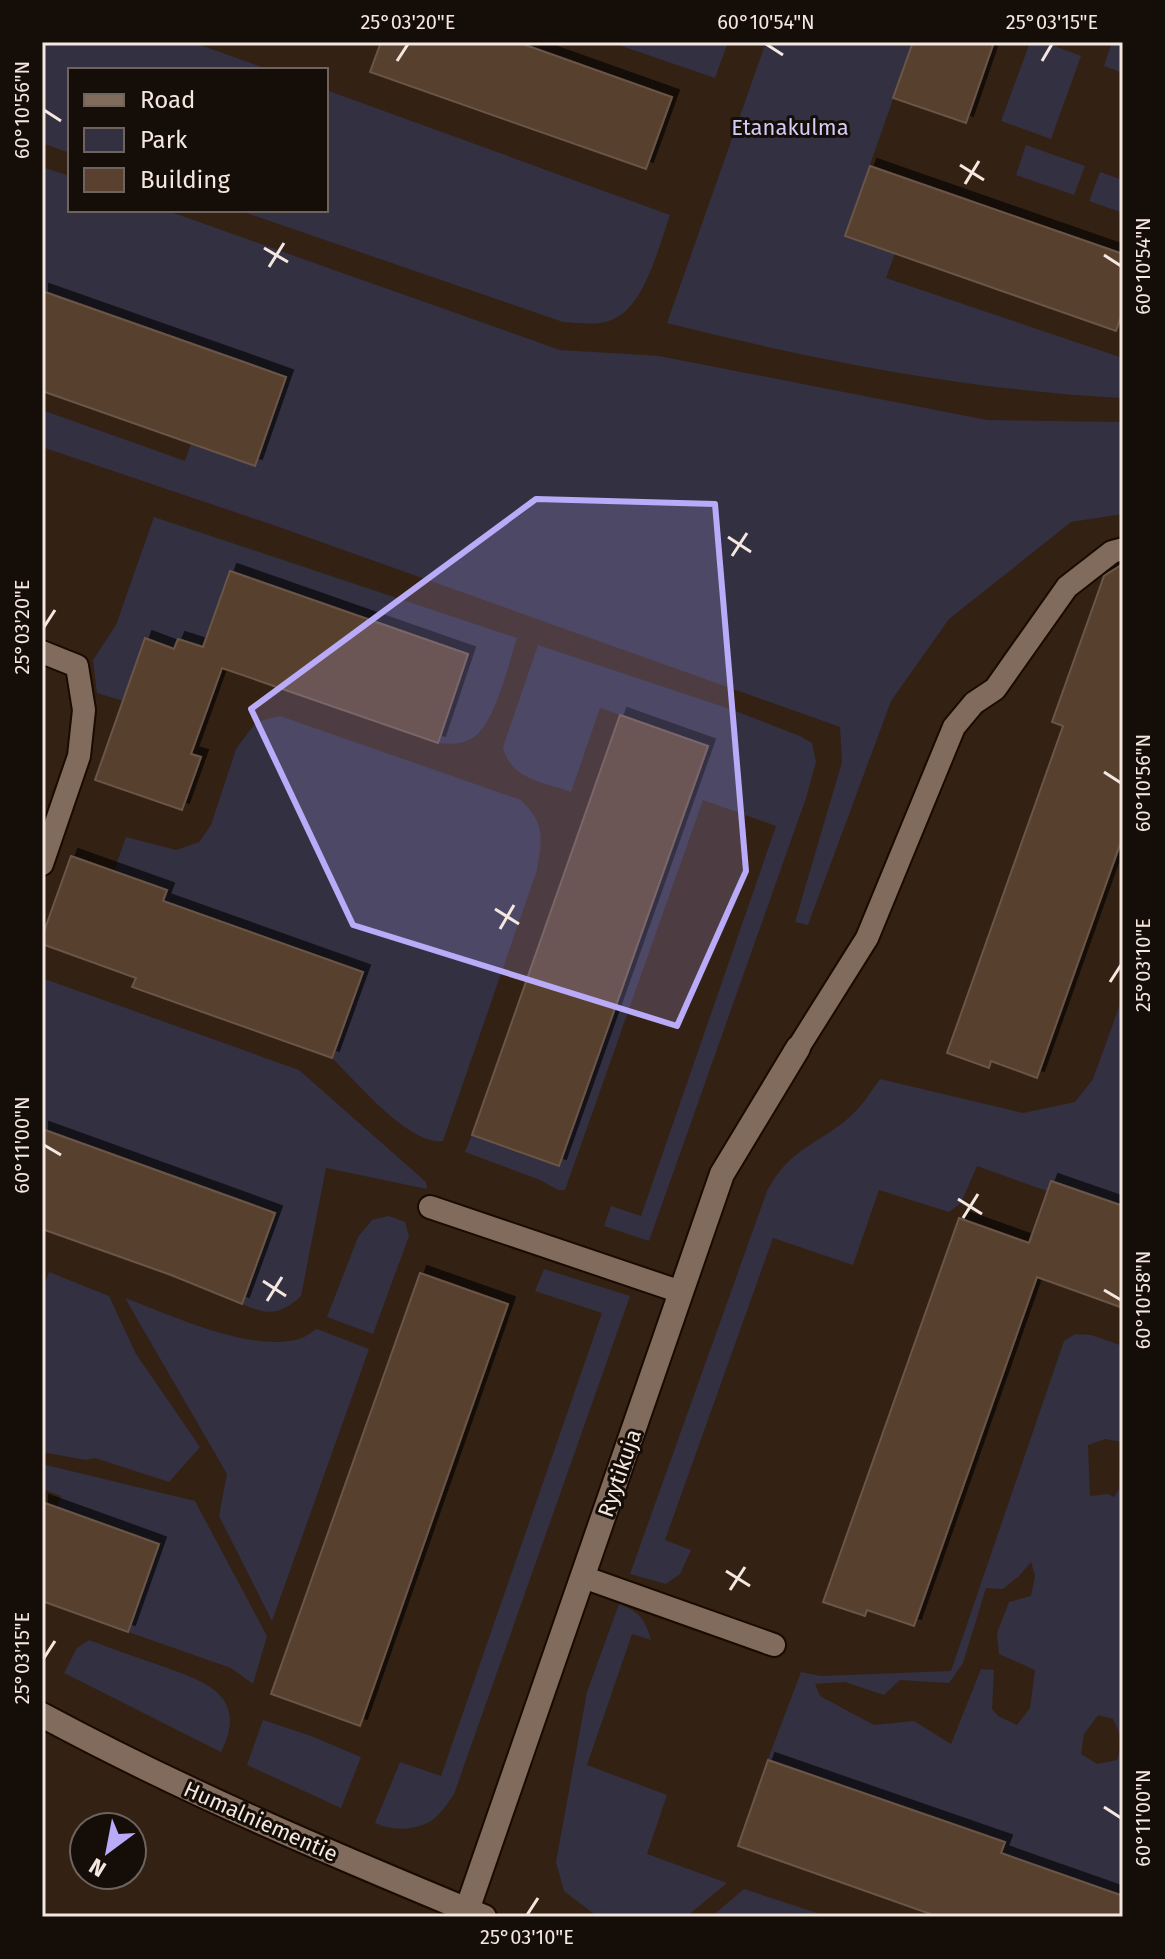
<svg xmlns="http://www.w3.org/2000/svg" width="1165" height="1959" viewBox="0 0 1165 1959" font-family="'Fira Sans',sans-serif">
	<defs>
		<filter id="shadow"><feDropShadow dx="7" dy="-7" stdDeviation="0" flood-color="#0009"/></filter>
	</defs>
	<rect width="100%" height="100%" fill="#332114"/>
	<path fill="#333042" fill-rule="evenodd" d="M42 42H192L270 70H70V153L42 143Z
		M610 42H728L715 78Z
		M766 42H913L845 236 895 253 886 278 1123 358V398C968 390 818 361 667 323Z
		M1030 42H1044L1081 56 1051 139 1001 121Z
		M1112 42H1123V73L1104 66Z
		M326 90 670 215C660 243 646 300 619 316 603 327 581 323 563 322L238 210H326Z
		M1026 145 1085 166 1074 195 1016 175Z
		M42 167 70 176V210H165L560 350 659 356 987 420 1123 422V514L1071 522 949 619 891 701 808 925 795 922 842 762 840 727 279 527 42 447V410L185 461 191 444 255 466 286 377 260 367 255 379 219 353 42 291Z
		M1100 172 1123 180V213L1089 201Z
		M154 517 517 638C509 663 495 723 474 737 463 745 451 744 438 743L468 654 231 571 203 647 178 639 174 649 145 639 123 701 97 693 93 660 116 625Z
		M538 645 733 710 800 736 812 743 816 762 806 798 649 1241 604 1226 611 1206 641 1216 776 826 703 800 565 1190H558L540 1180 465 1152 472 1135 560 1165 568 1142 558 1138 585 1094 707 746 600 708 571 792C543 782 510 779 503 747Z
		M280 716 521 800C546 825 542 837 537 870L443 1141C408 1145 357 1082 332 1058L362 972 338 963 334 973 287 956 290 945 214 919 187 920 190 910 163 901 167 890 114 871 126 837 176 850 199 842 211 825 236 749 256 722Z
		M42 978 299 1070 426 1182 427 1189 326 1168 301 1296C279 1316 268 1315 242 1304L274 1213 42 1129Z
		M1123 996V1210L1051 1181 1047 1191 977 1166 961 1203 949 1212 879 1190 853 1265 773 1238 665 1540 691 1550 680 1574 666 1584 630 1574 767 1191C792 1145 818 1146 852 1115 863 1105 871 1091 880 1079L1023 1113 1075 1102 1093 1079Z
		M389 1216 405 1222 409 1236 373 1334 327 1317 358 1237 372 1220Z
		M544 1269 630 1296 454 1794C449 1801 444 1809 438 1815 423 1831 393 1832 375 1823L400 1762 441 1776 602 1313 535 1291Z
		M49 1272 109 1296 136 1354 200 1447 169 1482 95 1458 86 1460 42 1452V1291Z
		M125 1298C171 1315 247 1351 295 1340 303 1339 310 1333 317 1329L369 1349 272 1621 219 1516 227 1474Z
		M1075 1334 1091 1335 1123 1346V1896L1095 1886 1091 1896 1001 1853 1005 1842 952 1824 909 1820 912 1809 833 1782 829 1792 790 1779 794 1768 768 1759 801 1672 821 1676 951 1671 1064 1341ZM1105 1439 1121 1442C1123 1458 1118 1471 1120 1488L1114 1497 1108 1494 1090 1496 1088 1445ZM1031 1562 1035 1576 1031 1596 1009 1602 997 1633 999 1654 1035 1670 1030 1708 1017 1725 998 1716 992 1709 994 1670 981 1669 951 1744 914 1721 874 1725 820 1696 815 1684 845 1682 884 1695 900 1680 949 1683 963 1663 986 1588 1003 1589 1019 1576ZM1098 1715 1113 1719 1123 1741 1117 1760 1097 1764 1081 1754 1084 1734Z
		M42 1464 195 1501 267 1636 253 1684 231 1668 128 1632 159 1544 132 1534 128 1544 57 1507 61 1496 42 1489Z
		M619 1604C640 1612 645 1619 651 1640L632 1634 587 1765 667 1795 647 1854 727 1883 686 1917H598L564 1891 556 1862 587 1692Z
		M89 1640C112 1649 136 1657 159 1665 203 1681 250 1694 221 1752L64 1673 77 1648Z
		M263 1720 311 1736 361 1757 341 1808 247 1765Z
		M744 1889 829 1917H711Z"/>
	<path fill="#59402f" stroke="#6a5547" stroke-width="2" filter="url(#shadow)" d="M381 42H517L672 97 646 169 370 72Z
		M913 42H994L966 123 893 98Z
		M870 166 1123 254V311L1116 331 845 236Z
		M42 291 286 377 255 466 42 391Z
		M1123 564V836L1037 1078 991 1061 989 1068 947 1053 1063 726 1052 722 1104 576Z
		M230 571 468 654 438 743 222 668 191 754 201 757 182 810 95 780 145 638 174 649 178 639 203 647Z
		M620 715 708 746 559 1166 472 1135Z
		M71 856 167 890 163 901 363 972 332 1058 132 987 136 978 42 944V937Z
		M42 1129 275 1213 242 1304 171 1275 42 1229Z
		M1051 1181 1123 1206V1308L1037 1277 914 1626 867 1610 865 1616 823 1602 959 1218 1029 1243Z
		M420 1273 508 1304 360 1726 271 1694Z
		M42 1502 159 1544 128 1632 42 1601Z
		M768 1760 1005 1842 1001 1853 1123 1896V1917H939L738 1846Z"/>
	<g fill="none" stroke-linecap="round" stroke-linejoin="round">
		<g stroke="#1a0a01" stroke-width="26">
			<path id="lane" d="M42 652 77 666 84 710 79 756 42 864
				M798 1048 867 938 954 727 974 703 995 689 1067 587 1112 552 1123 549
				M430 1207 681 1292
				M583 1577 774 1645"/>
		</g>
		<g stroke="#1a0a01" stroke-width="28">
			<path id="street" d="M467 1910 722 1174 798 1048"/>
		</g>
		<g stroke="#1a0a01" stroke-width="28">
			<path id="secondary" d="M42 1715C185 1792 334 1855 484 1917"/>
		</g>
		<use href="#lane" stroke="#816b5c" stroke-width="22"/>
		<use href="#street" stroke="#816b5c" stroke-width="24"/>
		<use href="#secondary" stroke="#816b5c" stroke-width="24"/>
	</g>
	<path fill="#b9abf7" fill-opacity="0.2" stroke="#b9abf7" stroke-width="6" stroke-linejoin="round" d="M536 499 715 504 746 871 677 1026 353 925 251 709Z"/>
	<path fill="none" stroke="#f4e7df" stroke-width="3" d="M766 44 783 55M397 61 408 44M1042 61 1052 44M44 110 61 121M960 165 984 180M965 184 979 161M264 248 288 262M1104 255 1121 266M269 267 284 243M728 537 751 552M732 556 747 533M44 627 55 610M1104 772 1121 783M495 909 519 924M500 929 514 905M1110 982 1121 965M44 1145 61 1155M958 1199 982 1214M963 1218 978 1194M263 1281 286 1296M1104 1290 1121 1300M267 1301 282 1277M726 1571 750 1586M730 1590 745 1567M44 1658 55 1641M1104 1807 1121 1818M527 1915 538 1898"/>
	<g text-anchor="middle" stroke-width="6" stroke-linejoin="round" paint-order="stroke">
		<g font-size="22" fill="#d3ccf7" stroke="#150d07">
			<text x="790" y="135">Etanakulma</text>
		</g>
		<g font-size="22" fill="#f4e7df" stroke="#150d07">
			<text transform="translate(619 1473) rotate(-71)" y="8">Ryytikuja</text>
			<text transform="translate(261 1821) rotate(24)" y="8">Humalniementie</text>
		</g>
	</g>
	<rect width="1165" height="1959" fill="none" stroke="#150d07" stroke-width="88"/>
	<rect x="68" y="68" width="260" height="144" fill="#150d07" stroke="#6e645d" stroke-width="2"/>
	<rect x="84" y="94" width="40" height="12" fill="#816b5c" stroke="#6e645d" stroke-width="2"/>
	<text x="140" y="108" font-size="24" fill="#f4e7df">Road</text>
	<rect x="84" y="128" width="40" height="24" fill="#333042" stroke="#6e645d" stroke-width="2"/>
	<text x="140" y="148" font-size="24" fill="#f4e7df">Park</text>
	<rect x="84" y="168" width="40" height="24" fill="#59402f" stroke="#6e645d" stroke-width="2"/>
	<text x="140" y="188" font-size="24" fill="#f4e7df">Building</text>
	<g transform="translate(108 1851) rotate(212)"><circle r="38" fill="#150d07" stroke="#6e645d" stroke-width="2"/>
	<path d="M0-6L14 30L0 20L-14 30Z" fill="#b9abf7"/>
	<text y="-12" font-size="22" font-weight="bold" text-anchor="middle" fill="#f4e7df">N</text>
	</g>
	<rect x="44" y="44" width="1077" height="1871" fill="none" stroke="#f4e7df" stroke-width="3"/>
	<g font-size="20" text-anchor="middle" fill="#f4e7df">
		<text x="408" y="29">25°03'20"E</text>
		<text x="766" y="29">60°10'54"N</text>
		<text x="1052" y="29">25°03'15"E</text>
		<text transform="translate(22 110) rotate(-90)" y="7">60°10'56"N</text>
		<text transform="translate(1143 266) rotate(-90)" y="7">60°10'54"N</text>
		<text transform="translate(22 627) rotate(-90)" y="7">25°03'20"E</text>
		<text transform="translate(1143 783) rotate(-90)" y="7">60°10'56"N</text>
		<text transform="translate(1143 965) rotate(-90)" y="7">25°03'10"E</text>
		<text transform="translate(22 1145) rotate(-90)" y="7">60°11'00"N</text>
		<text transform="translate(1143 1300) rotate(-90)" y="7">60°10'58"N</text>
		<text transform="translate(22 1658) rotate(-90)" y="7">25°03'15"E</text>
		<text transform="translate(1143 1818) rotate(-90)" y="7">60°11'00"N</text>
		<text x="527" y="1944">25°03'10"E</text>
	</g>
</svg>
